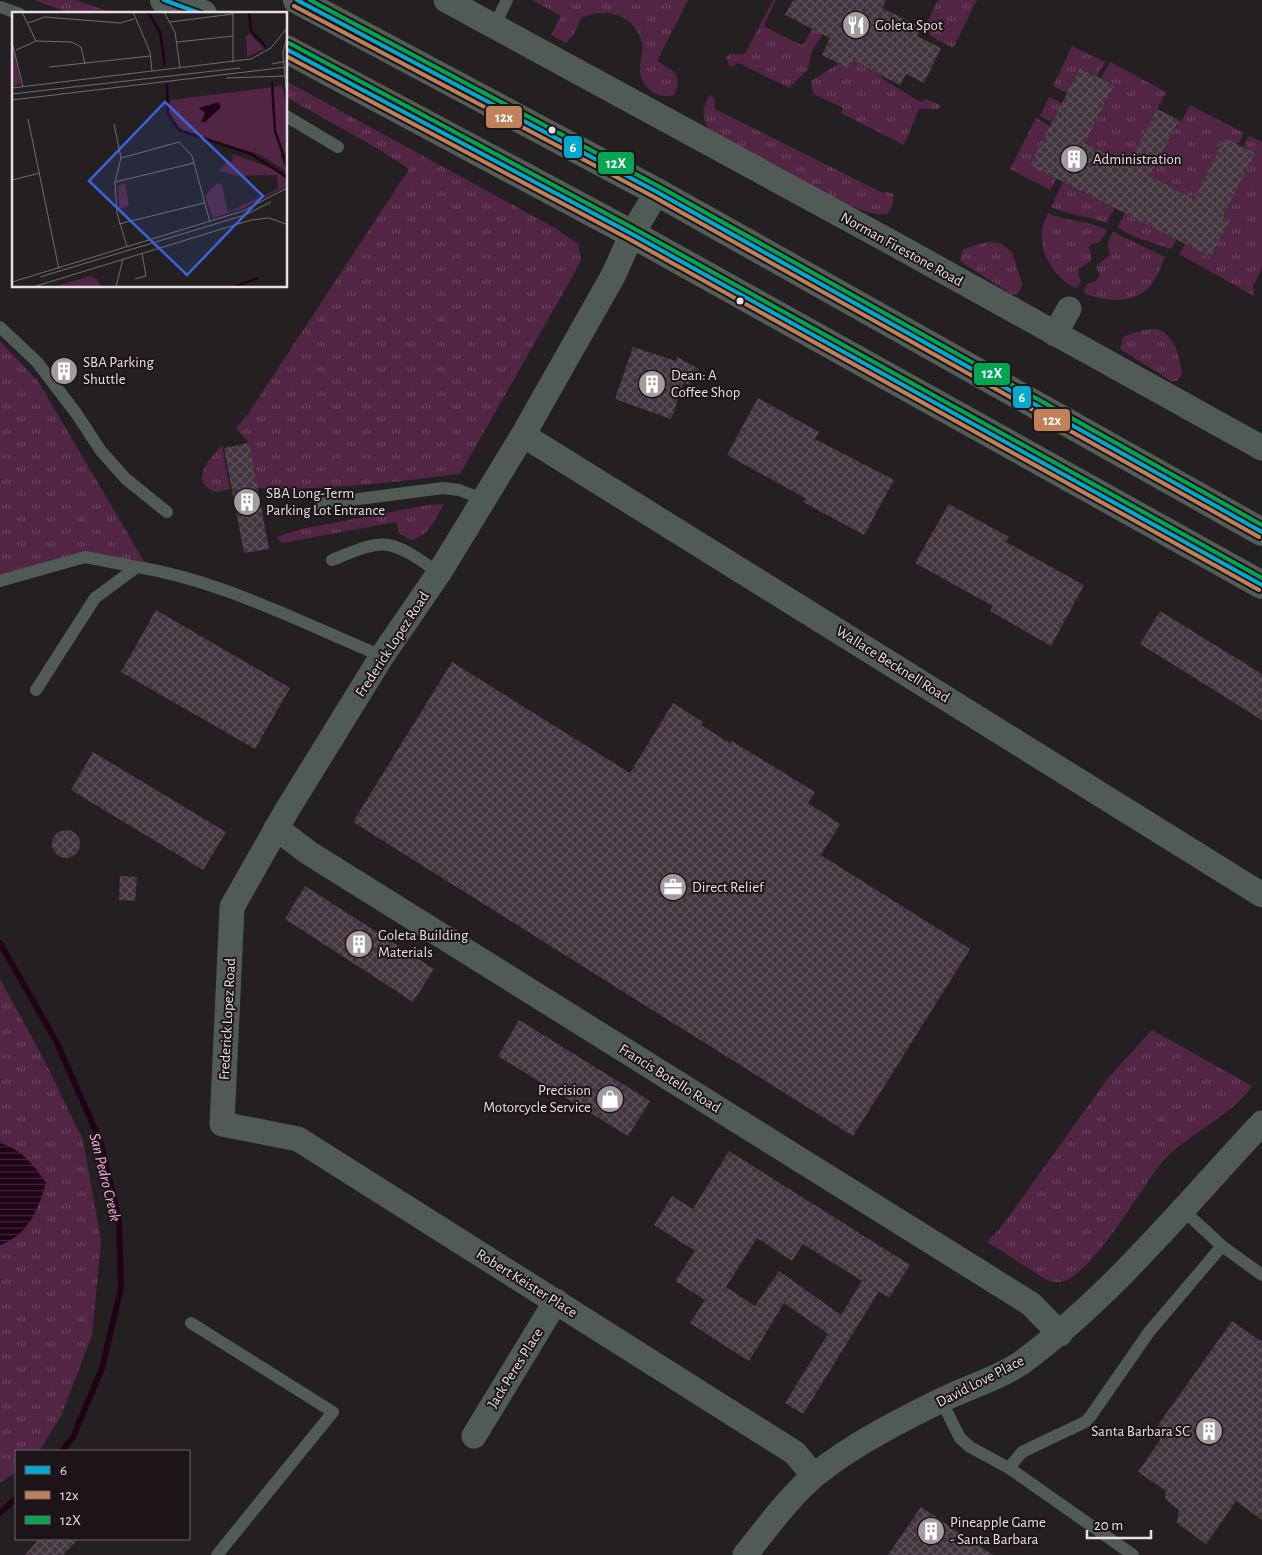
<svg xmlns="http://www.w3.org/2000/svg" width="1262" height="1555" viewBox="0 0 1262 1555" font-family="'Alegreya Sans',sans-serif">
	<defs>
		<pattern id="grass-tufts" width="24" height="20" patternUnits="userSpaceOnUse" patternTransform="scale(1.25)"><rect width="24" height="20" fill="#532544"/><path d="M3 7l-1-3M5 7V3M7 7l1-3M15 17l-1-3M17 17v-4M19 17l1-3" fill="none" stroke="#6c445f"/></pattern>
		<pattern id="water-rules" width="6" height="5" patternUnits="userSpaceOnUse" patternTransform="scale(1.25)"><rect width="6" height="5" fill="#200317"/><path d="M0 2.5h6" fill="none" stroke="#402739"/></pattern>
		<pattern id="building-cross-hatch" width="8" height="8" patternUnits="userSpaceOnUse" patternTransform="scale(1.25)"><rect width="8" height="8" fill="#43353e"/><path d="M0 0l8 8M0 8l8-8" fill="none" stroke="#5e525a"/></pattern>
	</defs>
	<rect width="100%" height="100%" fill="#242022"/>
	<path fill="url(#grass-tufts)" d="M34 0H76L115 14H73Z
		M532 0H688L657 61C673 71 684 73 674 95 658 100 640 87 640 69 640 59 645 49 641 39 631 12 604 8 581 18L574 34 566 43 551 35 561 16Z
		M773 0H776L764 24 765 27 801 45 804 44 812 29 823 34 812 51 808 69 789 88 739 63 730 67 726 57 731 54H745Z
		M938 0H977L953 48 930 36 928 21Z
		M1072 46 1105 62 1097 76 1080 68 1067 93 1053 86Z
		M854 57 874 68 873 71 882 76 881 78 917 100 922 102 926 99 940 105 939 109H919L904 145 841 113 843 108 813 94 811 81 840 63 848 68Z
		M1110 62 1166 92 1128 165 1085 143 1114 85 1101 78Z
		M286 81 555 228 578 244 581 259 576 270 460 474C393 482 325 491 257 488L249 443 236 428 248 414 409 169 380 150 286 97Z
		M710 95 714 98 715 109 883 193 886 192 894 194 892 207 888 214C858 221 744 151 712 133 701 120 701 109 710 95Z
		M1049 97 1062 103 1052 122 1040 116Z
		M1190 105 1244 133 1238 144 1225 138 1194 199 1150 176 1179 120 1181 122Z
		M1036 118 1050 126 1057 178 1050 190 1010 169Z
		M1249 136 1262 142V268L1253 286 1254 296 1179 254 1185 244 1211 257 1230 220 1223 216 1255 153 1243 147Z
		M1063 182 1114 208 1107 223C1088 216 1069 215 1051 207Z
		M1048 213C1066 222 1088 220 1107 230L1100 242 1092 244 1089 247 1092 260 1079 269 1078 275 1081 281 1077 288C1060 283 1042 258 1042 240 1041 230 1044 221 1048 213Z
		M1125 213 1177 239 1171 249 1135 237 1117 227Z
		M1113 232 1165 257C1161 266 1157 277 1151 285 1134 305 1105 302 1083 293L1087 284 1096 281 1100 276 1096 266 1110 255 1107 244Z
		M987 242 1000 243 1012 252 1022 283 1021 289 1017 294H1011L960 261 963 249Z
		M1157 329C1175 335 1180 357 1182 374L1177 381H1171L1120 349 1123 337 1143 330Z
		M0 341 38 381 145 563 88 552 0 578Z
		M222 445 230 489 217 492C186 483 211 458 222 445Z
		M444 504C435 519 429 537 411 540L400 534 396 522 282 543 276 537 301 529 428 505Z
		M0 979 41 1054 83 1140 101 1241 92 1335 61 1416 39 1451H16V1472L0 1483Z
		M1152 1030 1252 1086C1228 1121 1180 1135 1155 1171 1137 1196 1092 1272 1064 1281 1057 1283 1052 1282 1045 1279L987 1242 1002 1226 1108 1078Z"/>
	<path fill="url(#water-rules)" d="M0 1143C22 1149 34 1166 46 1183 38 1210 28 1235 0 1245Z"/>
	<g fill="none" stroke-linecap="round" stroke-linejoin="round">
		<path stroke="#200317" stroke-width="6" d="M0 943 57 1043 101 1143 119 1220 121 1288 102 1368 73 1437 62 1451
			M0 1513 16 1498"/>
	</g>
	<path fill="url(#building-cross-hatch)" fill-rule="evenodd" d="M793 0H886L882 8 921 27 917 36 941 48 924 83 906 74 900 85 853 60 848 68 822 55 830 38 785 15Z
		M1080 68 1114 85 1085 143 1128 165 1157 109 1179 120 1150 176 1194 199 1225 138 1255 153 1223 216 1230 220 1211 257 1030 165Z
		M633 347 676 361 677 357 699 369 689 385 684 382 671 419 615 399Z
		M758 398 819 432 815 439 894 480 864 535 803 502 805 498 727 455Z
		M249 443 269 549 244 553 224 448Z
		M949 504 1009 537 1006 542 1084 585 1051 646 990 611 993 606 915 563Z
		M156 610 290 688 255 749 121 672Z
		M1160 611 1262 674V720L1140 644Z
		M452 662 630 773 673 703 703 722 701 725 730 743 732 741 815 792 808 803 840 824 821 855 970 949 853 1136 353 822Z
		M93 752 226 832 203 870 71 790Z
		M52 844a14 14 0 1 1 28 0a14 14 0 1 1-28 0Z
		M120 876 137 877 135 901 119 900Z
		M305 886 434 969 413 1002 285 919Z
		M519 1020 650 1101 628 1136 498 1056Z
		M729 1151 910 1265 889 1298 879 1291 803 1414 785 1403 828 1334 784 1303 749 1361 730 1349 690 1323 705 1300 675 1281 695 1251 654 1225 672 1196 693 1209ZM757 1238 792 1261 803 1244 862 1281 841 1315 779 1271 755 1306 726 1287Z
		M1232 1321 1262 1342V1520L1236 1501 1206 1544 1177 1523 1179 1510 1165 1499 1166 1491 1138 1472 1160 1440 1156 1428Z
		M921 1507 993 1555H888Z
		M39 1539H78L63 1555H25Z"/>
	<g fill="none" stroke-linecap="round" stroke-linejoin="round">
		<path stroke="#505b56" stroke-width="12" d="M0 7 20 14
			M494 27 507 0
			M286 116 338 147
			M0 327 37 362 76 413 101 451 126 479 167 512
			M320 504 443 488 459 490 483 499
			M332 560C348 554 371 542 388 545 406 548 424 563 439 573
			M0 581 85 557 137 567
			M36 690 95 598 137 567C223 581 302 623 382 656
			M1182 1209 1222 1246 1262 1275
			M191 1323 333 1412 217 1555
			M941 1400 960 1438 970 1447 1009 1468 1133 1555
			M1009 1468 1022 1452 1085 1422 1090 1417 1149 1332 1222 1246"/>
		<path stroke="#505b56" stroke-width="25" d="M446 0 887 240 1262 448
			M657 192 632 234 613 276 523 435 439 573 382 656 287 810 232 907 222 1124 298 1139 795 1453 814 1476
			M1055 334 1069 309
			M523 435 1262 895
			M276 828 309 853 1031 1304 1060 1334
			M474 1436 556 1301
			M745 1555C767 1528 788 1498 815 1475 852 1445 899 1421 942 1400 966 1388 999 1378 1021 1363 1112 1296 1185 1205 1262 1123"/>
		<path stroke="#525d58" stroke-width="28" d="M164 0 203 14
			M297 0 657 192 1262 532
			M286 49 632 234 1262 585"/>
		<g stroke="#1d1419" stroke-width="8">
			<path id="bus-1" d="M164 0 202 14
				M297 0 657 192 1262 532
				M286 49 632 234 1262 585"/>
		</g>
		<g stroke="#1d1419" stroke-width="8">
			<path id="bus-2" d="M294 6 654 197 1259 537
				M286 56 629 239 1259 590"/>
		</g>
		<g stroke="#1d1419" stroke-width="8">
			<path id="bus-3" d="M310 0 660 187 1262 525
				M289 43 635 229 1262 578"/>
		</g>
		<use href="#bus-1" stroke="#00a9ce" stroke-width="4"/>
		<use href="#bus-2" stroke="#c18158" stroke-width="4"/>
		<use href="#bus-3" stroke="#00a651" stroke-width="4"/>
	</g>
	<defs>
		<g id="restaurant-disc" transform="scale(1.4375)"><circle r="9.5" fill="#a29c9f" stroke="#1d1419"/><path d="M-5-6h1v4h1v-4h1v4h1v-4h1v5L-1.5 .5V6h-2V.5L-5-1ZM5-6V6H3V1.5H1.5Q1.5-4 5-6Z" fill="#fff"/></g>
		<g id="building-disc" transform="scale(1.4375)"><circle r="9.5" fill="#a29c9f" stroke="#1d1419"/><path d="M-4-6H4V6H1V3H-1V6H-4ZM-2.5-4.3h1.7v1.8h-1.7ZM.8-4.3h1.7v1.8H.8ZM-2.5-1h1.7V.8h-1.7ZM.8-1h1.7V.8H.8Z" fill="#fff"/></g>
		<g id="office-disc" transform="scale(1.4375)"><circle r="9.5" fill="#a29c9f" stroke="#1d1419"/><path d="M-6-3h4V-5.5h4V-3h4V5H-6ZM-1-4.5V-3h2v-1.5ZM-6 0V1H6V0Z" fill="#fff"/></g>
		<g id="shop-disc" transform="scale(1.4375)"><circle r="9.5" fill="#a29c9f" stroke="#1d1419"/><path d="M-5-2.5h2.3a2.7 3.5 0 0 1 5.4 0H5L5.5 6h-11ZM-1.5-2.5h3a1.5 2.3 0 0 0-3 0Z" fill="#fff"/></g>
	</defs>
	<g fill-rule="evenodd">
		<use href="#restaurant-disc" x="856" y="25"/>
		<use href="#building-disc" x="1074" y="159"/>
		<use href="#building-disc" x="64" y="371"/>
		<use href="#building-disc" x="652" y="384"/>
		<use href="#building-disc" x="247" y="502"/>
		<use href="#office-disc" x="673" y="887"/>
		<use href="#building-disc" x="359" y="944"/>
		<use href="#shop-disc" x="610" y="1099"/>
		<use href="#building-disc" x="1209" y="1431"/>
		<use href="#building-disc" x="931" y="1531"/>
	</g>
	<g fill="#e6dfe3" stroke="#1d1419" stroke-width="2">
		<circle cx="552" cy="130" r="4.5"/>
		<circle cx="740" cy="301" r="4.5"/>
	</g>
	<g text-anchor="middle" stroke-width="4" stroke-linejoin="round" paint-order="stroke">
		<g font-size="15" fill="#e6dfe3" stroke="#1d1419" text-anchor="start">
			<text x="875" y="30">Goleta Spot</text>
			<text x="1093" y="164">Administration</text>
			<text x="83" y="367">SBA Parking<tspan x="83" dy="17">Shuttle</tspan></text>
			<text x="671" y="380">Dean: A<tspan x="671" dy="17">Coffee Shop</tspan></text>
			<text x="266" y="498">SBA Long-Term<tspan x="266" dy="17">Parking Lot Entrance</tspan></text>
			<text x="692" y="892">Direct Relief</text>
			<text x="378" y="940">Goleta Building<tspan x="378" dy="17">Materials</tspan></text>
			<text x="591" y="1095" text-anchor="end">Precision<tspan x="591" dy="17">Motorcycle Service</tspan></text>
			<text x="1190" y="1436" text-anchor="end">Santa Barbara SC</text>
			<text x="950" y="1527">Pineapple Game<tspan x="950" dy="17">- Santa Barbara</tspan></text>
		</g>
		<g font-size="15" fill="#e6dfe3" stroke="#1d1419">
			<text transform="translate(902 249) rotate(29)" y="5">Norman Firestone Road</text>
			<text transform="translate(392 644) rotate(-57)" y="5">Frederick Lopez Road</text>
			<text transform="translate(893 664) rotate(32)" y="5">Wallace Becknell Road</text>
			<text transform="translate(227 1019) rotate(-87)" y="5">Frederick Lopez Road</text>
			<text transform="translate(670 1078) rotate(32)" y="5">Francis Botello Road</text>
			<text transform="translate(527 1283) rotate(32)" y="5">Robert Keister Place</text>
			<text transform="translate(515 1368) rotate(-58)" y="5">Jack Peres Place</text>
			<text transform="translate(980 1381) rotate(-27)" y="5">David Love Place</text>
		</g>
		<g font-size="16" font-style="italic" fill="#fca9dd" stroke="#1d1419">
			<text transform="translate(106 1177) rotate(76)" y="6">San Pedro Creek</text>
		</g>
	</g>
	<g transform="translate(12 12)">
		<rect width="275" height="275" fill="#242022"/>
		<path d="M238 22 252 37 235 45 234 24ZM0 33 9 71 0 75ZM270 74 275 92V140L268 143 275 160 249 143 174 121 162 109 157 98 159 88ZM221 142 262 157 272 166 275 174 232 196 201 206 193 184 205 171 210 173 216 200 266 177 265 163 226 164 207 159 216 148 220 150ZM113 171 117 194 107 197 106 174ZM78 264 85 267 89 275H41Z" fill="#532544"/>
		<path d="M207 90 209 95 193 110H189L193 101 187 96Z" fill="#200317"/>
		<path fill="none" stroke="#200317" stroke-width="2.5" d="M136 0 148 20 153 54M237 0 239 19 254 35M260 70 263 119 275 154M155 72 156 102 167 118 239 142 275 165M222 275 246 266"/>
		<path fill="none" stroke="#726c6f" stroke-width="1" d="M10 0 24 29M121 0 138 40 140 59M152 0 163 20 168 56M221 0V50M158 10 221 2M16 11 33 5 108 11 122 7M275 26 271 41 275 86M0 30 11 75M165 30 221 24M4 38 24 29 60 30 69 35 73 52M260 52 275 49M37 55 138 44M214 66 275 64M0 76 239 47 259 36 275 16M0 82 228 56M0 88 275 55M16 107 47 257M102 112 109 146 103 170 105 201 115 235M109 146 167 130 180 144 198 210M0 168 28 161M103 170 182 151M107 212 192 191M28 265 233 203 259 190M123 267 134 264 130 241M0 270 231 199 275 176M21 275 239 208 257 206 274 212M104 275 111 247"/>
		<path fill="#3b64da" fill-opacity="0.15" stroke="#3b64da" stroke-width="2.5" d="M153 90 251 184 175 263 77 169Z"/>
		<rect width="275" height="275" fill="none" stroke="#e6dfe3" stroke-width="2.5"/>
	</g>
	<g stroke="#1d1419" stroke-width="2">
		<rect x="485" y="105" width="38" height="24" rx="5" fill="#c18158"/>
		<rect x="563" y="135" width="20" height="24" rx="5" fill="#00a9ce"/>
		<rect x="597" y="151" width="38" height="24" rx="5" fill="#00a651"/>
		<rect x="973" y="362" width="38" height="24" rx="5" fill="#00a651"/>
		<rect x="1012" y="385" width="20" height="24" rx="5" fill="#00a9ce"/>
		<rect x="1033" y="408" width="38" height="24" rx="5" fill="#c18158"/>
	</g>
	<g font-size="14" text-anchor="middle" font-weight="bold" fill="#fff">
		<text x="504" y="122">12x</text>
		<text x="573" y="152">6</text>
		<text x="616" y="168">12X</text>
		<text x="992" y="378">12X</text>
		<text x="1022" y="402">6</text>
		<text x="1052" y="425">12x</text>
	</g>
	<rect x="15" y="1450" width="175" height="90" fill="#1d1419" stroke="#6d656a"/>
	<rect x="25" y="1466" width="25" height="8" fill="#00a9ce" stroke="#6d656a"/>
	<text x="60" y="1475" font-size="15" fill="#e6dfe3">6</text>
	<rect x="25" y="1491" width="25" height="8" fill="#c18158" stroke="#6d656a"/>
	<text x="60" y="1500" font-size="15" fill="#e6dfe3">12x</text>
	<rect x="25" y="1516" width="25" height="8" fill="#00a651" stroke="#6d656a"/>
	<text x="60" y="1525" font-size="15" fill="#e6dfe3">12X</text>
	<path d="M1087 1530v8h64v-8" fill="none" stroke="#e6dfe3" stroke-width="2.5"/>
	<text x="1094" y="1530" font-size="15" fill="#e6dfe3" stroke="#1d1419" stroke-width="4" paint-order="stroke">20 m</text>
</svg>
